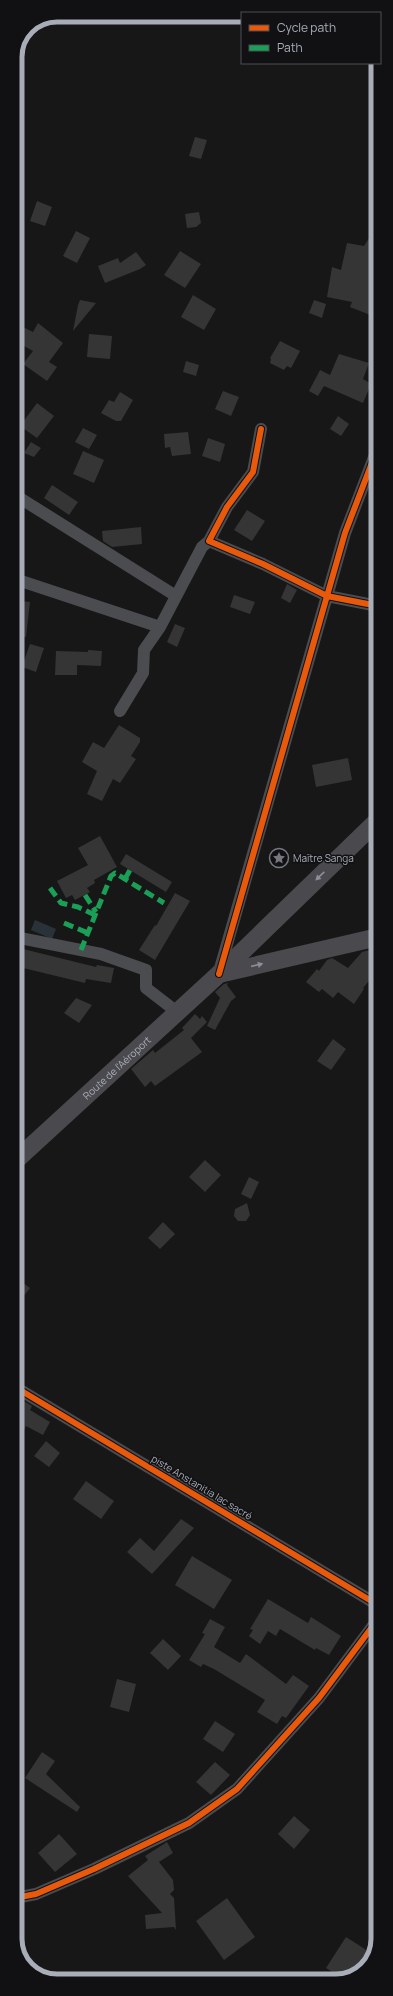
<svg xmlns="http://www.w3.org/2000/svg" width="393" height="1996" viewBox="0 0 393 1996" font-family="Manrope,sans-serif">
	<rect width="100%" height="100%" fill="#171717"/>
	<path fill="#2a3239" d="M35 920 56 929 52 939 31 930Z"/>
	<path fill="#353536" d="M195 137 207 140 201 159 189 156Z
		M37 201 52 207 45 226 30 221Z
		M199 212 201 223 196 227 187 228 185 214Z
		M378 224V318L350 307 352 302 327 297 332 267 341 270 347 243 364 246Z
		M76 231 90 238 77 263 63 256Z
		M180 251 201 264 185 288 164 275Z
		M136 252 146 265 140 269 105 283 98 266 118 258 120 263Z
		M193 295 216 309 204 330 181 317Z
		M80 300 96 303 73 331 78 305Z
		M314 300 326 304 322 318 309 313Z
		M38 323 63 343 49 362 57 367 47 381 23 364 33 351 15 341V332L19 325 33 332Z
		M89 334 112 336 110 359 87 357Z
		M280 341 300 351 291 368 287 366 284 370 270 363 271 359 270 358Z
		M339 354 369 363 363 379 371 384 363 403 324 386 318 396 309 391 320 370 330 375Z
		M186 361 199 365 196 376 183 372Z
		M223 391 239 397 231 416 215 409Z
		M120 392 133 400 121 421H116L101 413 109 400 114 402Z
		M37 403 54 416 37 438 20 426Z
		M338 416 349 424 341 436 330 429Z
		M83 428 97 435 89 449 75 442Z
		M188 432 191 454 172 456 170 447 165 448 164 434Z
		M208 438 225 444 220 462 202 456Z
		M31 442 41 448 34 457 24 453Z
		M83 451 104 460 94 483 73 474Z
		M52 485 78 502 69 515 44 498Z
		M247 510 265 521 252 541 234 530Z
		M141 527 142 544 112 547 103 541 102 531Z
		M287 584 297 590 290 603 281 598Z
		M234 595 255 602 250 614 230 607Z
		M15 600 30 602 26 637 15 636Z
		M175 624 185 628 177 647 167 642Z
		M30 644 44 648 36 672 22 667Z
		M88 650 102 651 101 666 77 665V675H55L56 651 88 652Z
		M119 725 140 738V742L131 756 136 759 120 783 113 779 102 801 87 794 97 771 82 762 93 742 104 748Z
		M348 758 352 780 316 787 312 765Z
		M100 836 117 867 94 880 95 883 87 888 90 892 75 900 72 895 66 898 57 881 88 865 78 848Z
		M126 854 172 882 166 892 120 864Z
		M175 893 190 901 155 960 139 950 155 925 156 926Z
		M15 947 96 967 97 965 114 968 111 983 86 979 85 983 15 966Z
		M373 949 378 953V970L363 988 364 989 354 1004 338 992 333 998 322 989 319 992 306 982 317 969 319 971 327 960 332 958 348 968 362 952Z
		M228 983 227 985 236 997 231 1001 215 1030 207 1026 220 998 215 992 224 984Z
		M76 998 92 1005 79 1023 64 1013Z
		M195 1014 200 1019 202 1016 207 1022 191 1038 202 1052 155 1086 151 1081 145 1087 131 1069 153 1050 155 1053 184 1030 182 1028Z
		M333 1039 346 1049 331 1070 317 1061Z
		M205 1160 221 1175 205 1192 189 1177Z
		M249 1177 259 1182 251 1199 241 1194Z
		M247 1203 250 1215 246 1221H238L234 1216 235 1209Z
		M163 1222 175 1234 160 1249 148 1238Z
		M15 1277 30 1288 15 1307Z
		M19 1398 32 1406 30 1410 50 1422 43 1435 26 1426 15 1449V1405Z
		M46 1441 60 1453 49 1467 34 1456Z
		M86 1481 114 1501 101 1519 73 1499Z
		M181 1519 194 1528 152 1574 127 1552 140 1538 154 1551Z
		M192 1556 232 1580 214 1609 175 1585Z
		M268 1599 308 1623 311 1617 341 1636 329 1655 316 1648 315 1650 280 1629 276 1636 268 1631 260 1644 249 1636 253 1630 250 1629Z
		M210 1619 225 1627 214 1647 240 1663 246 1654 286 1684 293 1675 309 1686 286 1718 282 1716 277 1724 257 1712 265 1700 214 1669 203 1664 201 1667 189 1660 205 1634 202 1633Z
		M163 1639 181 1656 168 1670 150 1653Z
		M117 1679 136 1684 129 1712 110 1707Z
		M215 1721 235 1734 223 1752 203 1739Z
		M42 1752 55 1761 46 1774 80 1807 77 1812 25 1778Z
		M215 1762 230 1775 211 1795 196 1782Z
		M294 1816 310 1830 294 1849 278 1834Z
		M59 1834 77 1854 55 1872 38 1853Z
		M167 1842 173 1853 159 1862 173 1880 174 1890 170 1894 174 1898 176 1930 174 1927 146 1929 145 1915 162 1913 128 1876 148 1860 145 1856Z
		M227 1898 255 1937 224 1960 196 1921Z
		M346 1937 371 1953 360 1971 344 1979 326 1968Z"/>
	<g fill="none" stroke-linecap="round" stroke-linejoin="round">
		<path stroke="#4b4c50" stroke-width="12" d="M261 429 253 472 227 507 209 541 263 564 327 596 345 533 378 447
			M15 495 176 596
			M15 579 160 627
			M120 711 143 673 144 650 160 627 202 547 209 541
			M15 937 101 954 146 970V988L177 1012
			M219 972 327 596 378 606
			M15 1387 378 1605
			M15 1898 36 1894 94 1869 189 1823 237 1789 319 1698 378 1619"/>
		<g stroke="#4a4a4e" stroke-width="18">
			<path d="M219 974 378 937"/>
			<path id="s1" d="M15 1161 219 974 378 820"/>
		</g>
		<path stroke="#1a9f57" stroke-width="5" stroke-dasharray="10 5" stroke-linecap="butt" d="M125 879 130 870
			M50 888 61 903 78 907 95 915
			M85 895 96 912
			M64 923 88 933
			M81 950 111 876 115 873 164 903"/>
		<g stroke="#111113" stroke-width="8">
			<path id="cycleway" d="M261 429 253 472 227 507 209 541 263 564 327 596 345 533 378 447
				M219 974 327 596 378 606
				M15 1387 378 1605
				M15 1898 36 1894 94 1869 189 1823 237 1789 319 1698 378 1619"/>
		</g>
		<use href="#cycleway" stroke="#e8590c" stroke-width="6"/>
	</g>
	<defs><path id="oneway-solid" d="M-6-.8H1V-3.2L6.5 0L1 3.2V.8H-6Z"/></defs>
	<g fill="#8c8f98">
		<use href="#oneway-solid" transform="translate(320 876) rotate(136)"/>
		<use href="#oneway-solid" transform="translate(257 965) rotate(-13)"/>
	</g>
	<defs>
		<g id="sight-ring" transform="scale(1)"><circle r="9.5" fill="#111113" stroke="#757880" stroke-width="1.5"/><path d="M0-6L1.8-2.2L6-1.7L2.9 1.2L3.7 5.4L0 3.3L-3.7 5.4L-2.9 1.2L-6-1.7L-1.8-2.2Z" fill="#757880"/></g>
	</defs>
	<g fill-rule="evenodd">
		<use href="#sight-ring" x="279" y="858"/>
	</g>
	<g text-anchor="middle" stroke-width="3" stroke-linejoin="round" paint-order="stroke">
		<g font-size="10" fill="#a8adb8" stroke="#111113" text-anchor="start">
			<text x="293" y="862">Maître Sanga</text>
		</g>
		<g font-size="10" fill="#a8adb8" stroke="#111113">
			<text dy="4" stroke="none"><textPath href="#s1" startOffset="138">Route de l'Aéroport</textPath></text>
			<text transform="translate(202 1487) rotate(31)" y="4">piste Anstanitia lac sacré</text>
		</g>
	</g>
	<path d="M0 0H393V1996H0ZM57 22H336A35 35 0 0 1 371 57V1939A35 35 0 0 1 336 1974H57A35 35 0 0 1 22 1939V57A35 35 0 0 1 57 22Z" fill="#111113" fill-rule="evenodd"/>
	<path fill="none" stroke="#a8adb8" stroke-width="5" d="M57 22H336A35 35 0 0 1 371 57V1939A35 35 0 0 1 336 1974H57A35 35 0 0 1 22 1939V57A35 35 0 0 1 57 22Z"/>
	<rect x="241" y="12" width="140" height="52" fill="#111113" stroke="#4d4f55"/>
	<rect x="249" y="25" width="20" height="6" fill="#e8590c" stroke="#4d4f55"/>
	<text x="277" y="32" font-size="12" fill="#a8adb8">Cycle path</text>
	<rect x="249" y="45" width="20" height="6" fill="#1a9f57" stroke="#4d4f55"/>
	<text x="277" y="52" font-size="12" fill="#a8adb8">Path</text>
</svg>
